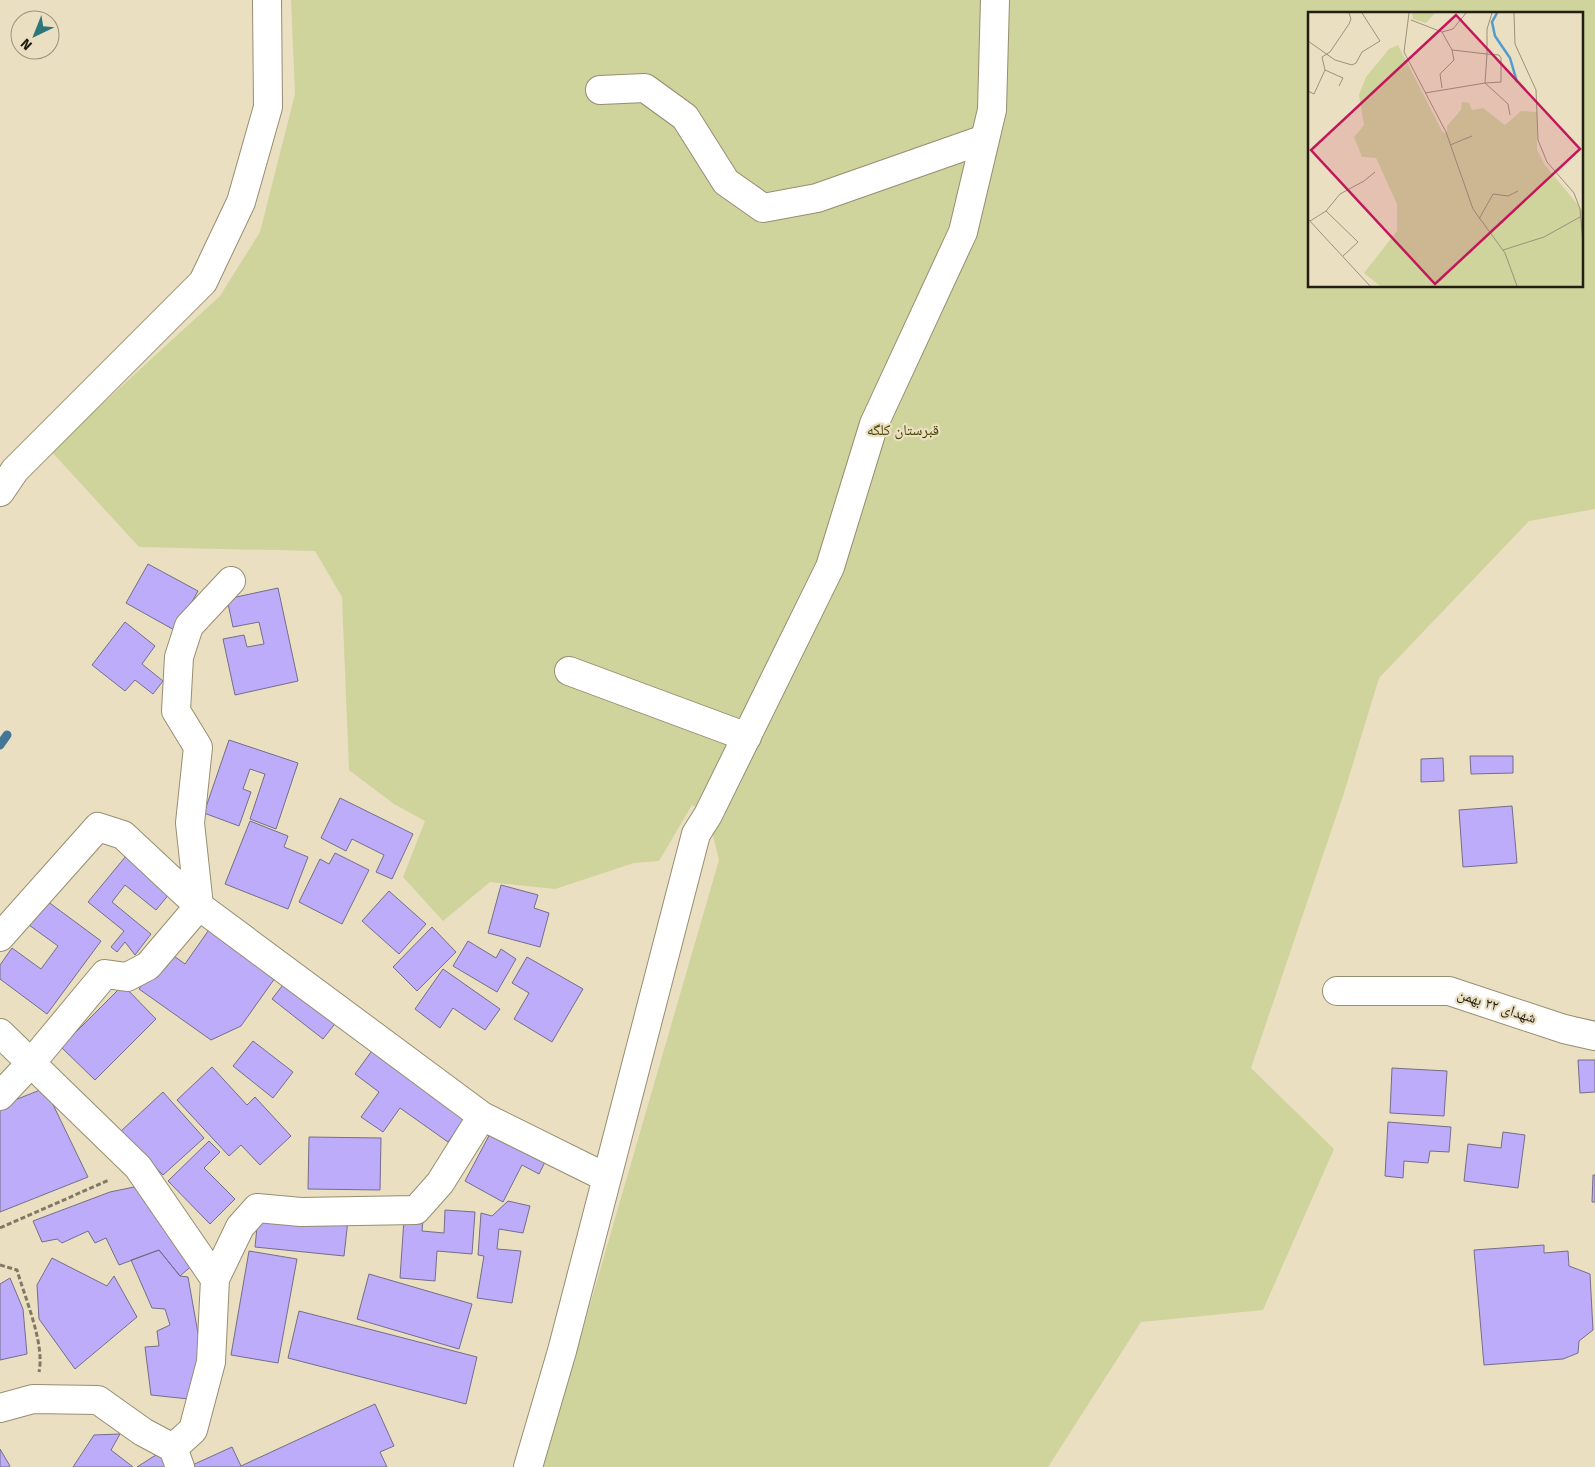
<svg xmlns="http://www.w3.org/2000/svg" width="1595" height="1467" viewBox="0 0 1595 1467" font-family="'Fira Sans','Noto Naskh Arabic',sans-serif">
	<rect width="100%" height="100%" fill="#ebdfc1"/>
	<path fill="#cfd39c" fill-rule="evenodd" d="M291 0H1595V509L1529 521 1379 678 1344 793 1251 1068 1334 1149 1263 1310 1141 1322 1048 1467H543L719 860 708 815 692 805 659 861 634 863 555 889 490 882 443 921 403 877 425 821 394 804 349 770 342 597 315 551 139 547 51 451 220 296 260 232 295 94ZM1309 14H1581V286H1309Z"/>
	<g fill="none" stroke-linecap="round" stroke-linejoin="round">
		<path stroke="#427798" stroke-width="9" d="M0 745 7 735"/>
	</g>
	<path fill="#bdacf9" stroke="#736e89" d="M148 564 198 591 176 631 126 603Z
		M278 588 298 681 235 695 223 639 244 635 247 647 264 644 259 622 233 627 227 599Z
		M125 622 155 646 142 664 163 681 153 694 135 680 125 691 92 665Z
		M229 740 298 763 276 829 250 819 265 774 250 769 243 789 251 792 239 826 204 813Z
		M1470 756H1513V773L1471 774Z
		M1443 758 1444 781 1421 782V759Z
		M340 798 413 834 392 879 376 872 384 855 352 839 346 851 321 838Z
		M1512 806 1517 863 1463 867 1459 810Z
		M250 821 288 836 284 847 308 857 288 909 225 884Z
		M335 853 369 870 342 924 299 902 320 859 329 864Z
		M126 856 170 893 156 910 125 885 112 902 151 934 135 955 125 942 117 952 111 947 124 931 88 902Z
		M501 885 538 895 534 908 549 913 540 947 488 933Z
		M389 891 426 924 399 954 362 921Z
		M47 901 101 941 47 1014 0 979V965L12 948 41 969 58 946 29 925Z
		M213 924 280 971 241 1026 211 1040 139 989 167 951 185 964Z
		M432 927 456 952 417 991 393 967Z
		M468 941 496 958 501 949 516 959 497 992 453 966Z
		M527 957 583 989 552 1042 514 1019 529 993 512 983Z
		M443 969 500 1009 485 1030 453 1008 440 1028 415 1009Z
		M286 981 337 1021 323 1039 272 999Z
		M123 985 156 1019 95 1080 61 1047Z
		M253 1041 293 1072 273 1098 233 1066Z
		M374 1048 468 1114 448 1142 400 1108 383 1132 361 1117 379 1092 355 1074Z
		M1578 1060H1595V1092L1580 1093Z
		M212 1067 247 1105 255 1097 291 1136 260 1165 241 1145 229 1156 177 1100Z
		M1392 1068 1447 1071 1444 1116 1390 1113Z
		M45 1088 88 1177 0 1212V1106Z
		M163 1092 204 1138 163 1175 121 1131Z
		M1388 1122 1451 1127 1449 1152 1430 1151 1428 1163 1404 1161 1403 1178 1385 1176Z
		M492 1130 546 1160 539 1174 522 1165 503 1202 465 1181Z
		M1503 1132 1525 1135 1518 1188 1464 1181 1468 1144 1501 1148Z
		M309 1137 381 1138 380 1190 308 1189Z
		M209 1141 220 1152 204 1168 235 1199 210 1224 168 1181Z
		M1593 1175H1595V1202H1592Z
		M134 1187 195 1263 180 1276 159 1250 119 1265 106 1238 95 1243 88 1231 62 1243 57 1239 42 1242 33 1221 110 1192Z
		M508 1201 530 1206 523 1233 499 1229 497 1249 521 1251 512 1303 477 1298 484 1256 478 1255 481 1213 492 1216Z
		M445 1210 475 1212 472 1254 437 1251 435 1281 400 1278 404 1219 423 1220 422 1231 444 1233Z
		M258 1217 348 1220 344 1256 255 1247Z
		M1544 1245V1253L1568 1251 1569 1266 1590 1274 1593 1330 1579 1341 1578 1353 1563 1359 1484 1365 1474 1250Z
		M159 1250 180 1276 188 1277 202 1356 189 1399 151 1395 145 1347 159 1346 157 1331 170 1325 165 1309 152 1308 131 1260Z
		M249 1251 297 1259 278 1363 231 1355Z
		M52 1258 107 1286 114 1276 137 1317 75 1369 39 1319 37 1285Z
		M369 1274 472 1304 459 1349 357 1319Z
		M10 1278 23 1309 27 1354 0 1360V1284Z
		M299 1311 477 1357 466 1404 288 1358Z
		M375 1404 394 1446 380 1452 387 1467H188L232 1447 241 1466Z
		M120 1434 111 1450 133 1467H73L94 1435Z
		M0 1449 10 1466 8 1467H0Z
		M159 1453 168 1467H137Z"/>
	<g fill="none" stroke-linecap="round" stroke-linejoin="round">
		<g stroke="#978d71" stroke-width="30">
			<path id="minor" d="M600 90 645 88 685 117 726 182 763 208 817 198 985 139
				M0 492 15 470 203 282 241 202 268 107 267 0
				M569 671 747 737
				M0 937 98 827 123 835 199 906 190 823 198 747 176 711 179 657 189 626 231 581
				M1337 991H1449L1564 1029 1595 1036
				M0 1033 31 1063 0 1096
				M215 1279 240 1227 257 1208 301 1212 416 1210 440 1183 482 1116
				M0 1408 33 1399 98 1400 143 1432 173 1448 180 1467
				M173 1448 193 1430 211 1362 215 1279 138 1167 31 1063 105 974 127 977 148 966 199 906 482 1116 607 1178
				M528 1467 562 1351 696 834 708 815 830 567 874 424 963 232 992 110 995 0"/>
		</g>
		<path stroke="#817965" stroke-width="3" stroke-dasharray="5 2.5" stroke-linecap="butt" d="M0 1228 109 1180
			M0 1265 17 1270C25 1298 45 1344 39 1372"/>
		<use href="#minor" stroke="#fff" stroke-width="28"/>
	</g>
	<g text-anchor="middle" stroke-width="4.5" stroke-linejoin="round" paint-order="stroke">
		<g font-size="15" fill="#424300" stroke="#ebdfc1">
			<text x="903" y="435">قبرستان کلگه</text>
		</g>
		<g font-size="15" fill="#221e13" stroke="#ebdfc1">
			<text transform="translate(1497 1006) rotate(18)" y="5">شهدای ۲۲ بهمن</text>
		</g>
	</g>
	<g transform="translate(1308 12)">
		<rect width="275" height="275" fill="#ebdfc1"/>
		<path d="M104 1H127L118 11 105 7ZM90 33 134 119 139 122V114L153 98 154 90 161 91 164 98 175 96 197 113 213 99 229 100V138L237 153 275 199V274H72L56 261 89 219V192L68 146 54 145 46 125 56 113 51 83 58 65 81 37Z" fill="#cfd39c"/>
		<path fill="none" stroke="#4f9dd1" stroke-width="2.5" d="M189 1 184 10 187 24 202 46 209 70"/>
		<path fill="none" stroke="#9b927b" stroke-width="1" d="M101 1 96 40 138 120 165 197 197 241 209 274M184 1 179 17V42L191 43 193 46V70L177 71 200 92 202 103M206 1 207 32 228 78 230 128 239 150 266 181 272 197 275 231M103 8 134 20 145 17 158 1M0 29 27 48 44 53 48 51 54 40 72 29 54 1M31 74 35 66 17 58 14 45 22 40 41 12 43 7 41 1M134 76 132 62 146 48 144 38M0 79 6 82 17 58M117 81 177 71 179 42 144 38 134 20M142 133 164 124M18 199 50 230 35 244M0 207 62 274M171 207 185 182 200 184 210 179M2 209 18 199 32 182 56 169 67 160M195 238 236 225 272 205"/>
		<path fill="#c2185b" fill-opacity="0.15" stroke="#c2185b" stroke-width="2.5" d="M148 3 272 137 127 272 3 138Z"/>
		<rect width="275" height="275" fill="none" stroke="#221e13" stroke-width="2.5"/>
	</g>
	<g transform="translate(35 35) rotate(223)"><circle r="24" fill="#ebdfc1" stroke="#9b927b"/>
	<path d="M0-4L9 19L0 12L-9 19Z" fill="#2d767c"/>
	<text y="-8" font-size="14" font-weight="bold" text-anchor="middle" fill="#221e13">N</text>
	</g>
</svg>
